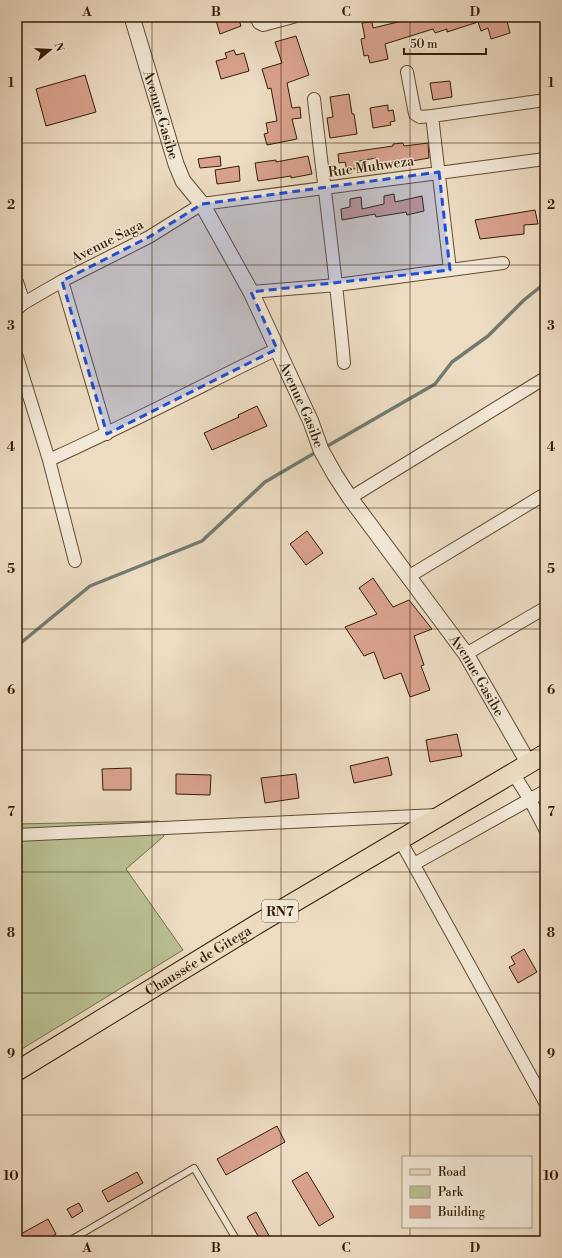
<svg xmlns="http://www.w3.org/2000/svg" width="562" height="1258" viewBox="0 0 562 1258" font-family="'Libre Bodoni',serif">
	<rect width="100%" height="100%" fill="#eddcc2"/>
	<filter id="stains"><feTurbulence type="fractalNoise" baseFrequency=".005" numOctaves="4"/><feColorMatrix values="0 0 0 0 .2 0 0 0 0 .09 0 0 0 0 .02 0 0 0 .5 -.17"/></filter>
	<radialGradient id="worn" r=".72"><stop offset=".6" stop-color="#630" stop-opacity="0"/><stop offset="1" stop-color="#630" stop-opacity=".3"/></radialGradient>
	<path fill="#bac092" stroke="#766e4a" d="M159 821 164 836 126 869 183 950 17 1052V824Z"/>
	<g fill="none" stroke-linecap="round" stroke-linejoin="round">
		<path stroke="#727b72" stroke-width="3.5" d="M324 448 435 384 452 362 488 336 524 300 545 283
			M17 646 90 586 202 541 265 482 318 451"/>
	</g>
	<path fill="#d9a28e" stroke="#321d03" d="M215 17H238L241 26 220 34Z
		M401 17H506L510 33 491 39 488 28 481 31 478 22 447 32V29L435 33 433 29 385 44 388 59 370 63 368 55 364 56 361 39 365 38 362 23 372 22 373 28 402 21Z
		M296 36 309 75 287 83 292 108 300 107 301 118 292 119 297 139 267 145 264 134 268 133 266 123 277 121 271 88 268 89 262 69 282 63 275 42Z
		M234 50 236 55 244 53 249 71 221 79 216 61 227 58 225 53Z
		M85 75 96 112 46 126 36 89Z
		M450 81 452 97 433 100 430 83Z
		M349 94 352 114H354L357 134 330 138 327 118 333 117 330 97Z
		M388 105V111L393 110 395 121 390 122 391 125 373 128 370 108Z
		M403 143 404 146 428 143 429 158 406 162 407 166 397 168 396 160 378 165 376 158 359 161 360 168 347 170 345 162 339 163 338 154 393 146V144Z
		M220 156 221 166 200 168 198 159Z
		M308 156 312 174 291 178V176L258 181 255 163 276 160V162Z
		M239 166 240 181 217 184 215 170Z
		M394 194 395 202 422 196 424 211 407 215 406 212 376 217 375 214 342 220 341 209 350 207V199L361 197 362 209 384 204V196Z
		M535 210 538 224 524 225V234L480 239 475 220Z
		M257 406 267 426 212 450 204 433 239 417 238 415Z
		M307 531 323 553 306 565 290 544Z
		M373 578 393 607 409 600 432 629 414 636 424 665 421 666 430 690 410 697 401 673 384 679 374 652 364 656 345 627 377 614 359 588Z
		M457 734 462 756 430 762 426 740Z
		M388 757 392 775 354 783 350 766Z
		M131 768V790H103L102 769Z
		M176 774 211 775 210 795 176 794Z
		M296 774 299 798 265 803 261 778Z
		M524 949 537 972 518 983 509 967 515 964 511 957Z
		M277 1126 285 1142 226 1175 217 1159Z
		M137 1172 143 1183 108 1202 102 1191Z
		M307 1172 334 1217 319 1226 292 1181Z
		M79 1203 83 1211 72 1218 67 1209Z
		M256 1212 272 1241H261L247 1217Z
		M48 1219 56 1234 44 1241H17V1236Z"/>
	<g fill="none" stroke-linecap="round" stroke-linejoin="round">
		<g stroke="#614d33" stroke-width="8">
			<path id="service" d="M69 1241 194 1168 236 1239 232 1241"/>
		</g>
		<g stroke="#614d33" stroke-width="14">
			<path id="minor" d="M256 17 259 23 263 25 293 17
				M407 72 415 114 420 117 432 116
				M314 99C324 187 336 274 344 363
				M450 270 432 116 545 100
				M62 281 107 434
				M17 282 24 303
				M251 292 337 285 503 263
				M17 309 24 303 62 281 149 237 202 204 545 159
				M17 357 49 460 75 561
				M49 460C127 425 201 386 277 349
				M350 498 545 378
				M408 577 545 494
				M466 654 545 608
				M513 773 530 800 545 829
				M17 835 437 815
				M400 840 545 1102
				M414 864 545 791"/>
		</g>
		<g stroke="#614d33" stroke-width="17">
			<g id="tertiary">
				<path id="s1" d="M132 17 176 164 183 181 202 204 251 292 311 422 321 450 335 475 350 498 466 654 529 764"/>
			</g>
		</g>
		<g stroke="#321d03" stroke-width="21">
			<g id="primary">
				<path id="s2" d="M17 1071 259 923 545 754"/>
			</g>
		</g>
		<use href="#service" stroke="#f3e8d7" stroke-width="6"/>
		<use href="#minor" stroke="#f3e8d7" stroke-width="12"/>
		<use href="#tertiary" stroke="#f3e8d7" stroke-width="15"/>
		<use href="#primary" stroke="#eddcc2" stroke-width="19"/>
	</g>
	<path fill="#1d4ed8" fill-opacity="0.2" stroke="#1d4ed8" stroke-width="3" stroke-dasharray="8 5" stroke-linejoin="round" d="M439 172 450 270 251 292 277 349 107 434 62 281 149 237 202 204Z"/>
	<path fill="none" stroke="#321d03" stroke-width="1" stroke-opacity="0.55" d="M152 17V1241M281 17V1241M410 17V1157M17 143H545M17 265H545M17 386H545M17 508H545M17 629H545M17 750H545M17 872H545M17 993H545M17 1115H545M410 1227V1241"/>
	<g text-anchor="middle" stroke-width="3" stroke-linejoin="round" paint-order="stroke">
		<rect fill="#f3e8d7" stroke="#6c5a43" stroke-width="1" x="262" y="900" width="36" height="22" rx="3"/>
		<g font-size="13" font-weight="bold" fill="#321d03">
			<text x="280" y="916">RN7</text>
		</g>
		<g font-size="14" fill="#321d03" stroke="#f3e8d7">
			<text dy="5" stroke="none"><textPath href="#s1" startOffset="102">Avenue Gasibe</textPath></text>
			<text transform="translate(371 166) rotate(-8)" y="5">Rue Muhweza</text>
			<text transform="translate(107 241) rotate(-27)" y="5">Avenue Saga</text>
			<text dy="5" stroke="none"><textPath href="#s1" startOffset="426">Avenue Gasibe</textPath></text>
			<text dy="5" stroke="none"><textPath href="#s1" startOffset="750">Avenue Gasibe</textPath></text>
			<text dy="5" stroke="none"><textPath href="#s2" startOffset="212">Chaussée de Gitega</textPath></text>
		</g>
	</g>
	<rect width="562" height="1258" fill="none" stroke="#eddcc2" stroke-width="44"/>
	<rect x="402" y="1156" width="130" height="72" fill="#f3e8d7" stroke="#a69782"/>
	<rect x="410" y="1169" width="20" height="6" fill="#eddcc2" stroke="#a69782"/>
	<text x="438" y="1176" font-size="12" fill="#321d03">Road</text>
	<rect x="410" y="1186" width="20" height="12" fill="#bac092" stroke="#a69782"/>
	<text x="438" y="1196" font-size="12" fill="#321d03">Park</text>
	<rect x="410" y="1206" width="20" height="12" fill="#d9a28e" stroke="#a69782"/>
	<text x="438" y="1216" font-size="12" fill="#321d03">Building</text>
	<g transform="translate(50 50) rotate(72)" stroke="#f3e8d7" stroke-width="3" paint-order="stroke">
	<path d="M0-3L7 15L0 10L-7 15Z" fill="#321d03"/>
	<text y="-6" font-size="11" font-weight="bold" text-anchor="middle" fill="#321d03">N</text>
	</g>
	<path d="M404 48v6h82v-6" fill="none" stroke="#321d03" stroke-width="2"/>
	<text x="410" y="48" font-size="12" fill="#321d03" stroke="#f3e8d7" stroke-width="3" paint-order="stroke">50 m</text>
	<rect x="22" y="22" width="518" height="1214" fill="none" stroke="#321d03" stroke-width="1.5"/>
	<g font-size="13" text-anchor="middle" font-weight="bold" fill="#321d03">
		<text x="87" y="16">A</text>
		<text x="216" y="16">B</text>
		<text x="346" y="16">C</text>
		<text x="475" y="16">D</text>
		<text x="11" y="87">1</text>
		<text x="551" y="87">1</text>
		<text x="11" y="209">2</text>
		<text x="551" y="209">2</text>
		<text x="11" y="330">3</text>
		<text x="551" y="330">3</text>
		<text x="11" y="451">4</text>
		<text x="551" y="451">4</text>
		<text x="11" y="573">5</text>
		<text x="551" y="573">5</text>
		<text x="11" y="694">6</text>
		<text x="551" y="694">6</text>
		<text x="11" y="816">7</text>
		<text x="551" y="816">7</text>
		<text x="11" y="937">8</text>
		<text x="551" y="937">8</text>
		<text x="11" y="1058">9</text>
		<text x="551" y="1058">9</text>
		<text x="11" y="1180">10</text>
		<text x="551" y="1180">10</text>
		<text x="87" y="1252">A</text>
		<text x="216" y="1252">B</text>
		<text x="346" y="1252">C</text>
		<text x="475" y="1252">D</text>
	</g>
	<rect width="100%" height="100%" filter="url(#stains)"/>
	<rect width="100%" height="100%" fill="url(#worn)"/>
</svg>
